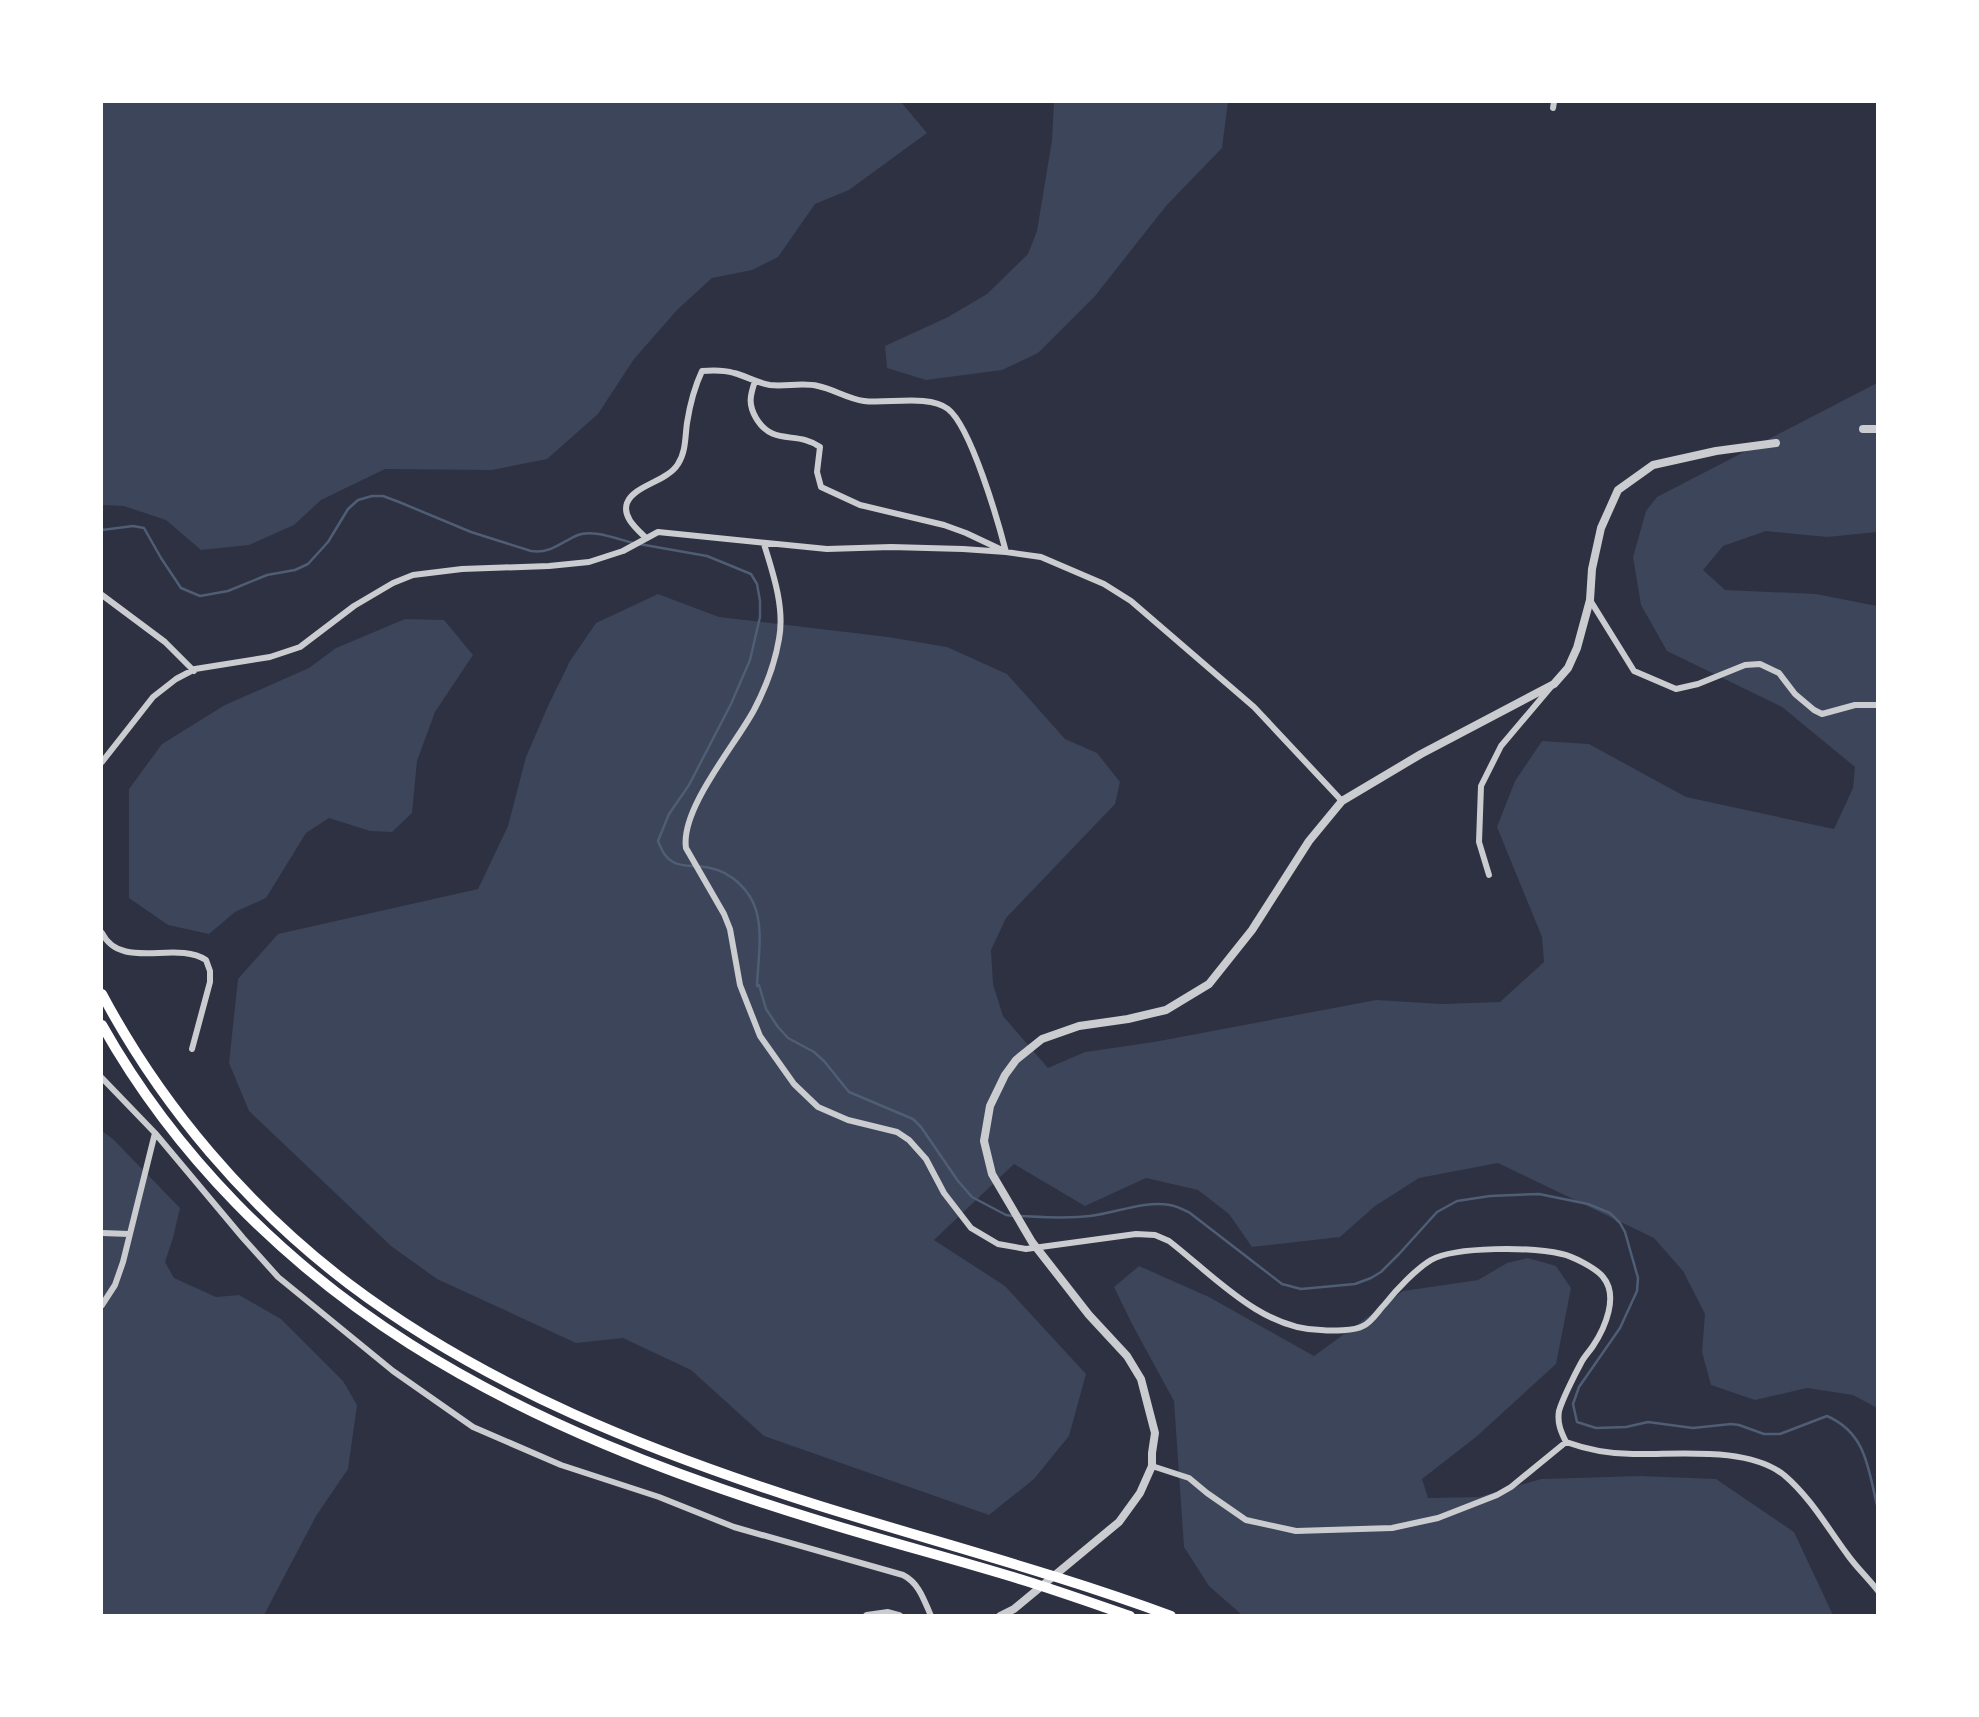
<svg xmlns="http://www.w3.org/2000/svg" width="1979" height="1717" viewBox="0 0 1979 1717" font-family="Montserrat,sans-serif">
	<rect width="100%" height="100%" fill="#2d3142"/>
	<path fill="#3c4559" d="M102 102H901L927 133 849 190 815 204 778 257 752 270 712 278 677 310 634 359 598 414 547 459 492 470 385 469 321 500 294 525 249 545 201 550 166 520 124 506 102 505Z
		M1054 102H1228L1222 148 1166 206 1095 296 1038 353 1002 370 926 380 887 368 885 346 948 317 987 294 1028 254 1037 231 1052 140Z
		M1877 383V532L1827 537 1766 531 1723 546 1703 570 1725 590 1816 594 1877 606V1408L1853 1395 1807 1388 1755 1400 1711 1385 1702 1352 1705 1314 1683 1271 1654 1238 1498 1163 1419 1178 1375 1206 1340 1237 1252 1247 1229 1214 1198 1190 1146 1178 1085 1206 1014 1164 934 1240 1005 1286 1086 1374 1069 1436 1034 1479 989 1515 764 1436 691 1370 623 1338 576 1343 437 1279 391 1246 249 1111 229 1063 238 979 278 934 478 889 508 826 526 757 548 706 570 661 596 623 658 594 719 617 888 637 947 647 1007 674 1065 739 1097 753 1120 782 1115 804 1006 918 991 950 993 984 1003 1016 1048 1068 1085 1052 1154 1042 1376 1000 1442 1004 1500 1002 1544 962 1542 937 1497 827 1515 781 1542 741 1589 744 1686 797 1834 829 1853 788 1855 767 1782 707 1667 651 1641 605 1633 557 1646 511 1657 497Z
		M405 619 444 620 473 655 435 712 417 761 412 813 392 832 370 831 329 818 306 833 266 898 235 912 209 934 168 925 129 898V789L162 744 225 705 309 668 336 648Z
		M102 1131 113 1139 180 1208 173 1238 165 1262 174 1278 216 1297 239 1295 281 1319 343 1381 357 1405 348 1469 316 1516 264 1615H102Z
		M1528 1258 1556 1266 1571 1288 1556 1364 1476 1437 1422 1479 1428 1498 1479 1497 1541 1479 1641 1476 1716 1479 1794 1532 1833 1615H1242L1209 1586 1184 1547 1174 1401 1132 1324 1114 1287 1139 1266 1209 1297 1314 1356 1403 1291 1478 1280 1507 1263Z"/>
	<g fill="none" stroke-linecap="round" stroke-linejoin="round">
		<path stroke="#4f5d75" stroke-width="2.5" d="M102 530 133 526 144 528 161 558 181 588 200 596 228 591 267 575 295 570 308 564 328 542 348 509 358 500 372 496H383L399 502 471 532 531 551C551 554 561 542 578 535 592 529 617 539 633 543
			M639 544 707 556 751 574 757 584 760 601V617L750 660 731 704 689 785 669 814 658 841C662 850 664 857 673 862 683 868 699 865 710 868 731 872 750 890 756 910 763 933 758 961 757 986L759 985 766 1009 778 1027 788 1038 814 1052 824 1061 849 1092 913 1119 921 1127 958 1181 972 1197 1006 1215 1013 1216
			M1020 1216C1043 1217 1066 1219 1090 1216 1115 1213 1146 1200 1170 1205 1177 1206 1184 1210 1190 1213L1282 1284 1301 1289 1355 1284 1371 1278 1381 1272 1399 1254 1437 1212 1457 1201 1490 1196 1539 1194 1588 1204 1610 1213 1620 1223 1625 1232 1638 1278 1637 1291 1620 1328 1579 1387 1573 1404 1577 1422 1596 1428 1626 1427 1648 1422 1693 1428 1731 1424 1739 1425 1764 1434H1780L1827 1416C1868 1434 1868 1471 1878 1509"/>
		<path stroke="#caccd0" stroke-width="6" d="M1553 108 1554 102
			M755 381C750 396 748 404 756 418 773 447 797 430 820 447L817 472 821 487 860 505 944 525 966 533 1002 550
			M646 538C637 529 622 517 627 503 634 485 667 482 678 464 686 452 685 437 687 423 690 404 694 388 702 371 713 370 724 370 734 373 746 376 757 383 770 385 786 387 802 382 818 386 833 389 848 399 864 401 887 404 929 394 948 409 971 427 998 521 1006 552
			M764 544C773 573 785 608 779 639 775 663 765 689 754 710 736 744 680 809 686 848L724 914 730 929 740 985 760 1036 794 1084 818 1107 848 1120 897 1132 909 1140 926 1159 944 1193 971 1228 998 1244 1026 1249 1136 1234 1155 1235 1169 1241C1213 1275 1262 1330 1321 1330 1331 1331 1355 1331 1363 1326 1372 1322 1378 1311 1385 1304 1396 1290 1416 1269 1431 1260 1456 1246 1533 1247 1562 1254 1572 1256 1596 1268 1603 1277 1619 1296 1605 1328 1593 1346 1589 1352 1584 1357 1581 1363 1575 1374 1562 1400 1559 1411 1557 1423 1561 1432 1566 1442 1588 1450 1609 1454 1633 1454 1678 1455 1747 1446 1784 1475 1810 1497 1827 1527 1847 1554 1856 1567 1868 1578 1878 1591
			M102 595 165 642 194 671
			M1590 600 1634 671 1676 689 1698 684 1745 665 1760 664 1779 673 1795 694 1814 710 1822 714 1855 705H1878
			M102 762 153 697 176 679 195 669 270 657 300 647 354 606 393 583 413 575 462 569 549 566 589 562 623 551 658 532 827 549 891 547 963 549 1006 552 1041 557 1104 584 1131 601 1254 707 1342 801
			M1489 875 1479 842 1481 786 1501 746 1550 688
			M102 933C121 971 176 940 206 960L210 971V982L192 1049
			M102 1078 155 1133 243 1238 278 1277 393 1371 473 1427 561 1465 659 1497 734 1527 903 1575C919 1583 924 1600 931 1616
			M102 1233 129 1234
			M102 1305 115 1285 123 1262 155 1133
			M1152 1466 1189 1478 1207 1493 1246 1520 1296 1531 1392 1528 1438 1518 1497 1495 1511 1487 1566 1442"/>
		<path stroke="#caccd0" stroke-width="8" d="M1863 429H1878
			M867 1616 888 1613 899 1616
			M1000 1616 1014 1609 1119 1522 1140 1493 1152 1466V1453L1155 1433 1141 1379 1127 1356 1089 1315 1032 1242 992 1174 984 1141 990 1106 1005 1075 1016 1060 1042 1039 1079 1026 1128 1019 1166 1010 1209 984 1252 930 1309 841 1342 801 1421 754 1554 684 1568 668 1577 648 1590 600 1592 569 1601 528 1618 490 1653 465 1716 451 1776 443"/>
		<path stroke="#fff" stroke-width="10" d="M102 994C162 1107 248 1207 349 1284 487 1388 653 1453 817 1505 935 1542 1055 1573 1171 1616
			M102 1025C175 1155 284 1264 410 1344 533 1422 674 1476 814 1519 884 1541 955 1559 1026 1581 1061 1592 1095 1604 1130 1616"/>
	</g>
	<rect width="1979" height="1717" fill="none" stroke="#ffffff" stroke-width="206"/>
</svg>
